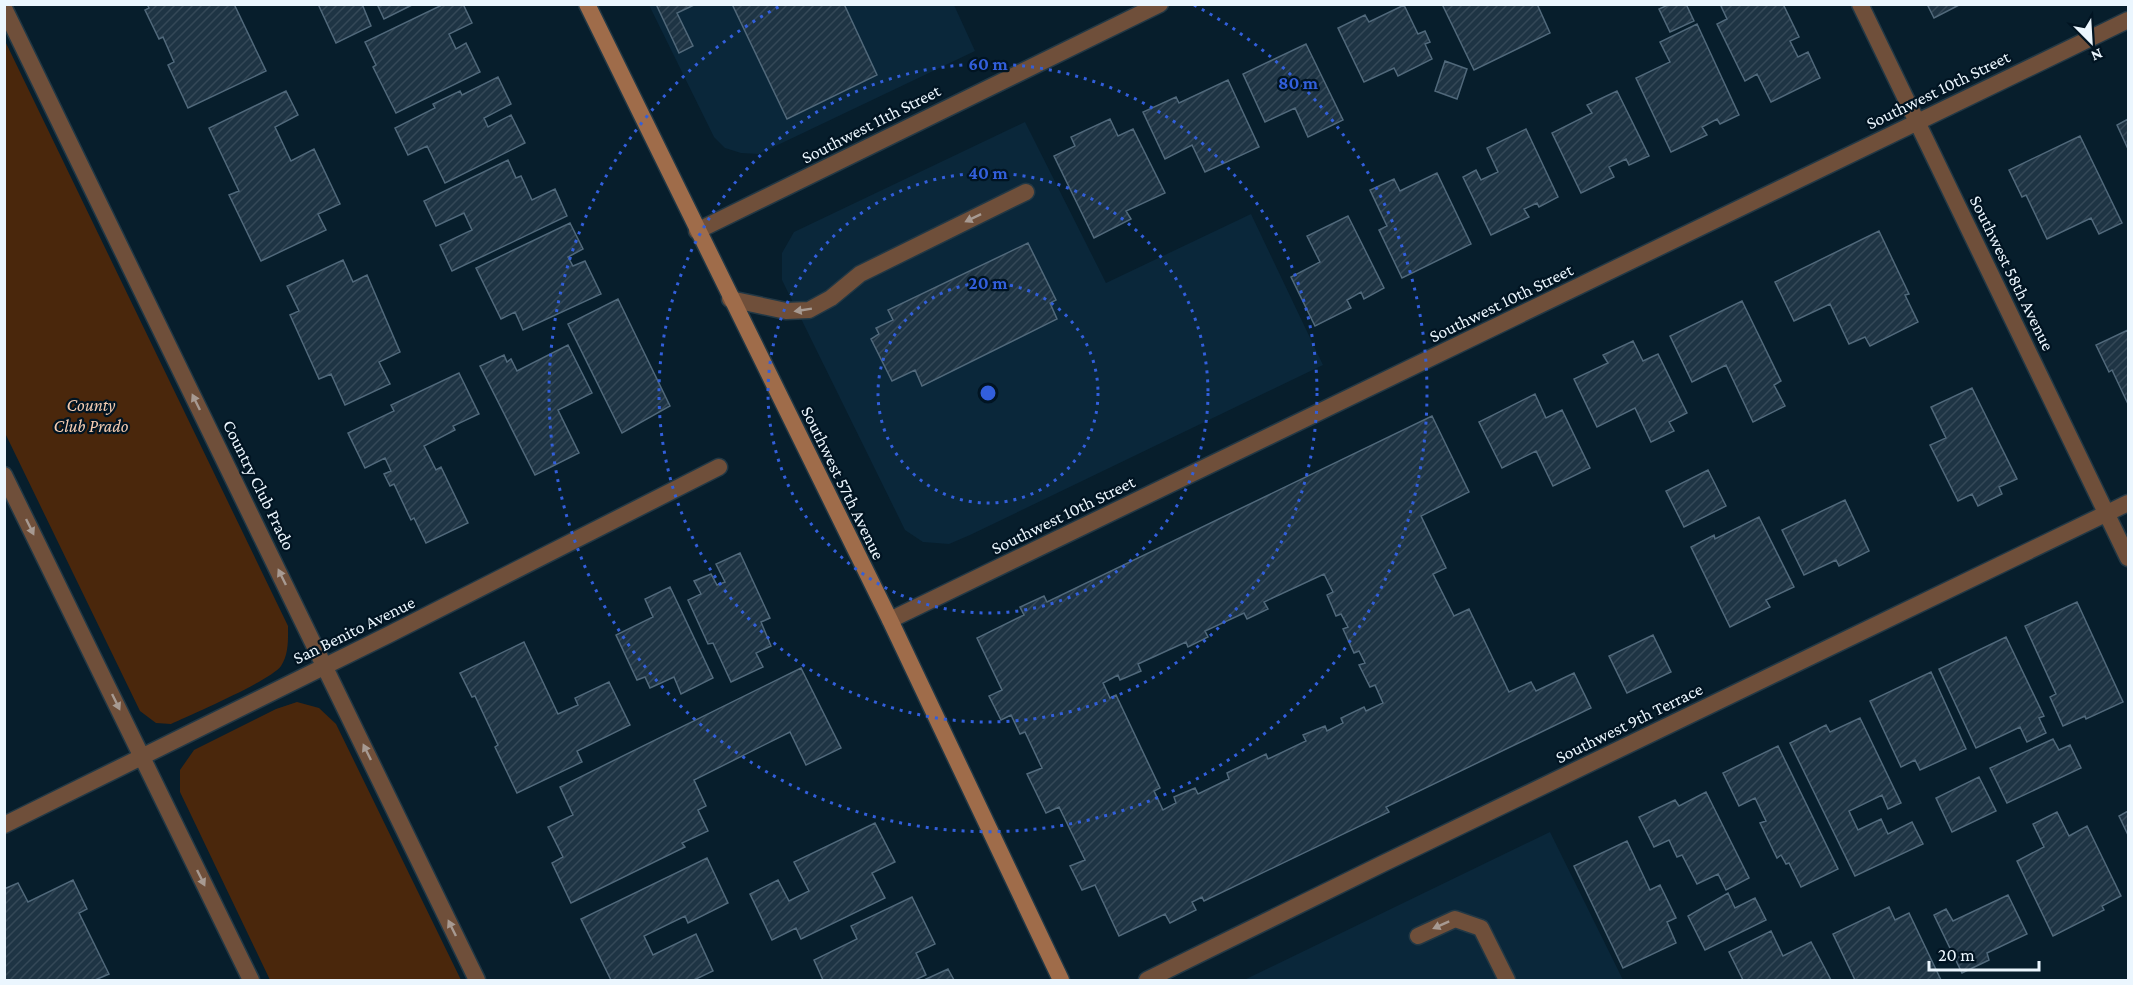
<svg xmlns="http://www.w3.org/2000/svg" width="2133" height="985" viewBox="0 0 2133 985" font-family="'Crimson Pro',serif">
	<defs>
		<pattern id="building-hatch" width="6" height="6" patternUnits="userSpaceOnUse" patternTransform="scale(1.5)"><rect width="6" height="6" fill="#1e3444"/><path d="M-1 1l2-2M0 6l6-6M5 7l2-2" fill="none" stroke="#344857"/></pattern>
	</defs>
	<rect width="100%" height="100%" fill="#071e2c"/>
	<path fill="#0a273a" d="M649 5H954L975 51 759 154 741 153 725 148 714 137Z
		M1025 122 1106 283 1251 214 1323 365 970 535 949 544 923 542 905 530 782 280V253L794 232Z
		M1550 832 1623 980H1244Z"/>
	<path fill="#4a270c" d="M5 41 288 626C288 639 289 654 281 666 270 681 192 714 171 724L156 723 140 711 5 433Z
		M297 702 319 708 336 724 461 980H270L180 792V770L194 750 276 709Z"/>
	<path fill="url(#building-hatch)" stroke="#51697b" stroke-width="1.5" fill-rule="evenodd" d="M147 4H234L266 71 188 108 168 65 174 62 163 37 159 39 145 10 149 8Z
		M318 4H362L371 26 336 43Z
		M377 4H414L384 19Z
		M444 4H463L472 23 449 34 456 49 466 43 480 72 396 113 373 67 376 65 365 42Z
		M656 4H696L677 13 693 46 679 53Z
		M732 4H844L877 75 787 119Z
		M1442 4H1537L1550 33 1474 70Z
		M1670 4H1686L1694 21 1670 32 1659 9Z
		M1720 4H1783L1799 37 1790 41 1798 57 1808 52 1820 78 1771 102 1757 74 1745 81 1717 24 1727 19Z
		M1927 4H1961L1934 18Z
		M1404 5 1418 34 1425 31 1430 42 1425 44 1432 59 1398 76 1394 68 1364 82 1338 28 1365 15 1369 22Z
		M1697 24 1739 115 1720 124 1717 119 1702 127 1707 135 1671 152 1636 78 1670 62 1660 42Z
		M1306 44 1343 120 1308 137 1295 108 1265 122 1243 74Z
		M1445 61 1467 69 1457 99 1435 91Z
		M498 77 511 104 484 118 488 127 511 115 525 143 445 183 427 146 408 155 395 128 435 108 433 104 460 91 462 95Z
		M1228 80 1259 147 1205 172 1192 145 1165 159 1143 112 1176 97 1179 103Z
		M286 91 298 115 275 127 291 161 314 149 340 204 318 214 326 230 261 261 229 195 239 191 209 128Z
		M1617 91 1649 156 1629 165 1626 159 1609 167 1614 177 1581 193 1552 133 1592 113 1587 105Z
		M1110 119 1118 136 1133 129 1165 193 1126 211 1131 219 1094 238 1054 156 1075 146 1071 137Z
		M2128 119V149L2117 125Z
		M1526 129 1558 197 1539 207 1537 203 1524 209 1529 217 1491 235 1463 177 1476 170 1481 180 1498 172 1487 148Z
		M2080 136 2122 223 2099 234 2091 218 2047 239 2026 195 2022 197 2009 170Z
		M508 160 516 178 521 176 532 200 555 189 567 216 452 271 440 245 472 230 464 213 436 226 424 201Z
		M1437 173 1471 244 1402 278 1379 230 1387 226 1370 190 1394 179 1400 191Z
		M1348 216 1384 288 1364 299 1361 292 1347 300 1351 308 1315 326 1291 277 1320 262 1307 236Z
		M570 223 583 249 568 257 573 266 585 261 601 294 523 330 515 312 501 319 476 268Z
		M1879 231 1909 294 1905 295 1918 322 1870 346 1865 337 1849 344 1830 304 1794 321 1775 282Z
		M1028 243 1056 300 1050 303 1057 319 922 386 915 370 892 381 871 339 879 334 876 328 893 320 888 310Z
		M343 260 353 282 367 275 400 352 379 362 390 384 345 405 331 374 319 379 290 315 299 311 287 286Z
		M618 299 670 406 622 433 568 324Z
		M1742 301 1781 381 1774 385 1785 406 1753 422 1726 365 1692 382 1670 336Z
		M2128 330V404L2112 370 2109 372 2096 345Z
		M1633 341 1643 361 1658 354 1687 413 1669 422 1674 431 1651 442 1635 408 1597 427 1574 379 1608 363 1603 355Z
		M568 345 592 393 558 410 579 453 535 475 480 366 504 355 507 362 511 359 517 371Z
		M459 373 479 414 453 426 455 430 424 446 436 470 441 467 468 523 426 543 414 518 411 520 394 484 390 486 384 474 391 471 385 458 365 468 348 433 394 411 391 405Z
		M1972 388 2017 479 1999 487 2002 494 1978 506 1972 494 1958 501 1930 445 1946 438 1931 407Z
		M1535 394 1546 418 1562 410 1590 468 1553 486 1536 451 1502 468 1479 422Z
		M1432 416 1469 492 1421 516 1446 568 1433 574 1454 616 1469 609 1509 692 1531 682 1536 691 1574 673 1591 708 1386 807 1389 812 1204 901 1202 897 1192 902 1196 910 1170 923 1165 914 1119 936 1095 885 1082 890 1070 866 1085 860 1059 807 1046 813 1027 774 1042 768 1025 732 1020 734 1011 715 1001 720 989 696 1002 690 977 638 1024 615 1020 607 1044 596 1047 602ZM1324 574 1333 592 1327 595 1336 616 1341 614 1348 627 1343 629 1354 653 1359 651 1365 663 1359 665 1370 687 1375 685 1383 703 1366 711 1364 707 1341 718 1343 723 1327 731 1325 726 1303 735 1306 741 1268 759 1266 754 1227 773 1229 779 1198 794 1195 788 1174 797 1176 803 1163 810 1154 791 1160 788 1116 695 1110 698 1103 683 1118 675 1120 680 1141 671 1138 664 1186 642 1188 647 1208 637 1205 631 1244 613 1247 619 1268 609 1264 602Z
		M1708 470 1726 506 1684 527 1666 491Z
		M1845 500 1869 551 1839 566 1836 560 1804 575 1782 530Z
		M1759 517 1794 587 1766 600 1770 607 1730 627 1691 547 1714 535 1715 539Z
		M740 553 770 618 761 622 771 646 756 653 763 667 731 682 713 643 708 644 688 600 701 594 694 581 711 574 717 585 725 582 716 564Z
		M670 587 713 678 681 694 674 677 650 688 645 677 637 680 616 635 653 617 645 599Z
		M2077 602 2123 702 2086 719 2085 716 2063 726 2050 697 2056 694 2025 626Z
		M1653 635 1671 672 1627 693 1609 656Z
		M2006 637 2044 716 2039 718 2046 733 2027 742 2020 727 1976 748 1939 669Z
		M524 642 558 714 578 705 575 698 609 682 630 725 577 751 582 762 517 793 495 747 498 745 475 696 472 697 460 673Z
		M801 668 841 748 806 765 790 732 694 780 706 806 698 810 708 831 682 843 685 847 571 903 552 863 563 857 548 827 573 815 560 787Z
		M1931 672 1966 749 1920 770 1915 760 1901 767 1870 701Z
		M1860 718 1901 803 1888 809 1882 795 1849 811 1858 830 1881 819 1888 834 1912 822 1923 844 1855 876 1790 743 1826 725 1830 732Z
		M2053 739 2059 750 2070 745 2081 768 2007 803 1990 768Z
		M1778 746 1838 869 1801 887 1789 863 1786 864 1781 855 1777 858 1760 823 1766 821 1755 798 1739 806 1723 773Z
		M1979 777 1996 811 1952 832 1936 798Z
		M1706 792 1749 878 1726 890 1718 874 1697 884 1682 855 1677 857 1669 840 1654 847 1639 817 1675 800 1679 806Z
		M2128 811V835L2119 816Z
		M2057 812 2069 836 2087 826 2121 896 2102 906 2104 910 2053 936 2017 861 2044 847 2033 824Z
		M875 823 895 862 872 873 885 898 801 939 796 928 772 940 750 894 778 880 789 901 809 891 794 862Z
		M1627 841 1650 890 1660 885 1676 918 1667 922 1676 943 1623 968 1574 866Z
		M707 858 728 903 688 923 685 916 644 936 653 955 696 934 713 971 694 980H611L581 919Z
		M73 880 87 909 79 913 109 974 95 980H4V889L18 883 28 902Z
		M1728 893 1735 908 1755 898 1766 920 1705 950 1688 916Z
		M2008 895 2027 934 1987 953 1989 960 1962 973 1934 915 1946 909 1953 921Z
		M912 897 935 944 916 953 926 975 915 980H823L814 960 857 939 851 926Z
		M1889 907 1895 920 1909 913 1941 980H1855L1833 934Z
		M1771 931 1783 956 1811 942 1831 980H1743L1729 952Z
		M948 969 954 980H924Z"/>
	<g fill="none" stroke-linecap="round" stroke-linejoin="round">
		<g stroke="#223845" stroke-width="19">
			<path id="service" d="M730 299 786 311 809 310 831 298 860 274 1026 192
				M1418 936 1455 919 1481 928 1507 980"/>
		</g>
		<g stroke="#223845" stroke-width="19">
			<path id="minor" d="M1860 4 2128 558
				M4 8 477 980
				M697 231 1160 4
				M4 475 251 980
				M890 620 2128 20
				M4 825 388 635 719 467
				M1147 980 1382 864 2128 503"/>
		</g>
		<g stroke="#223845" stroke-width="19">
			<path id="secondary" d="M587 4 890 620 1061 980"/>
		</g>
		<use href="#service" stroke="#6f4f3a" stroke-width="16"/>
		<use href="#minor" stroke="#6f4f3a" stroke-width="16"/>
		<use href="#secondary" stroke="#9f6c4a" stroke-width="16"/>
	</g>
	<defs><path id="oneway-solid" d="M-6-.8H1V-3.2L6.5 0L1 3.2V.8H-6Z" transform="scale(1.5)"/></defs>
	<g fill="#a79a92">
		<use href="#oneway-solid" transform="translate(973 218) rotate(154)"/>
		<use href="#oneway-solid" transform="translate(803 310) rotate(171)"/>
		<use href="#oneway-solid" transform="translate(196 402) rotate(-116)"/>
		<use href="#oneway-solid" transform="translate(30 527) rotate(64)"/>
		<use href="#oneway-solid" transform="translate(282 577) rotate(-116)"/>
		<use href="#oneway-solid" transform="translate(116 702) rotate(64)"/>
		<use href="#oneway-solid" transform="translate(367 752) rotate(-116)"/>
		<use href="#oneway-solid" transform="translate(201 878) rotate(64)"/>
		<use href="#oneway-solid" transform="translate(1441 925) rotate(156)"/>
		<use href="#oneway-solid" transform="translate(452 928) rotate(-116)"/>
	</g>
	<g fill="none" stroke="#325fdc" stroke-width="3" stroke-dasharray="3 6">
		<circle cx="988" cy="393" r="110"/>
		<circle cx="988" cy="393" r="220"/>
		<circle cx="988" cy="393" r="329"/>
		<path d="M1194 5A439 439 0 1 1 782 5"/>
	</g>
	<g text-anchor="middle" stroke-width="4.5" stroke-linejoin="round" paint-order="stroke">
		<g font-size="18" fill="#ebf6fe" stroke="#011422">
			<text transform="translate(1938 90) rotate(-26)" y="6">Southwest 10th Street</text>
			<text transform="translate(871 124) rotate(-27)" y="6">Southwest 11th Street</text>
			<text transform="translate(2012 273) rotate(64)" y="6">Southwest 58th Avenue</text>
			<text transform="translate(1501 303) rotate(-26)" y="6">Southwest 10th Street</text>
			<text transform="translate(843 483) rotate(64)" y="6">Southwest 57th Avenue</text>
			<text transform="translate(259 485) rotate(64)" y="6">Country Club Prado</text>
			<text transform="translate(1063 515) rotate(-26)" y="6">Southwest 10th Street</text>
			<text transform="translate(354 630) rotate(-26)" y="6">San Benito Avenue</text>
			<text transform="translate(1629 723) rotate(-26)" y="6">Southwest 9th Terrace</text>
		</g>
		<g font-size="18" font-style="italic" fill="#f4cbb0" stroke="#011422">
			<text x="91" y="411">County<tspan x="91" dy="21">Club Prado</tspan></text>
		</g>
	</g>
	<circle cx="988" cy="393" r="9" fill="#325fdc" stroke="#011422" stroke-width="3"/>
	<g font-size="18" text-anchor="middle" font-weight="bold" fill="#325fdc" stroke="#011422" stroke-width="4.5" stroke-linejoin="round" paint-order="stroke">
		<text x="988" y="70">60 m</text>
		<text x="1298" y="89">80 m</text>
		<text x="988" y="179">40 m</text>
		<text x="988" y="289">20 m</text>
	</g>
	<rect width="2133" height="985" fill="none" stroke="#ebf6fe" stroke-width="12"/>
	<g transform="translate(2091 42) rotate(156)" stroke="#011422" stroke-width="4.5" paint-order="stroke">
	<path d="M0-4.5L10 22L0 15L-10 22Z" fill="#ebf6fe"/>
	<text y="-9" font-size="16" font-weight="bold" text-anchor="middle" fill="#ebf6fe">N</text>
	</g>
	<path d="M1929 961v9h110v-9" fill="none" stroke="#ebf6fe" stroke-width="3"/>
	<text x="1938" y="961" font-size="18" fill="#ebf6fe" stroke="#011422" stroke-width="4.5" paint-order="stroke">20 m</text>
</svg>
